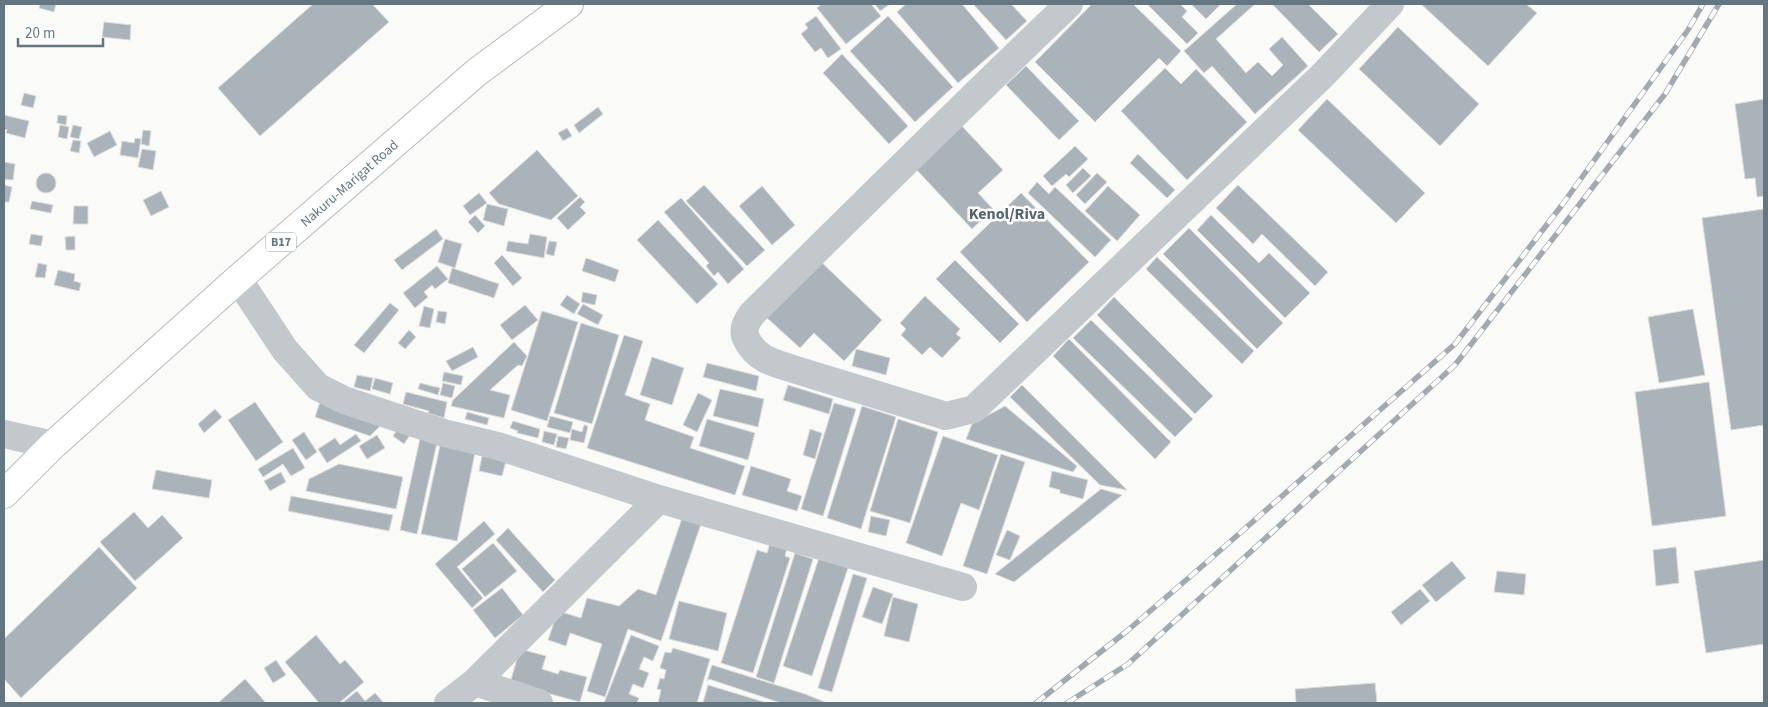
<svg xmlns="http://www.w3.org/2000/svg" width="1768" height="707" viewBox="0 0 1768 707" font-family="'Source Sans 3',sans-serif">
	<rect width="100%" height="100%" fill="#fafaf8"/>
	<path fill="#aab3b9" stroke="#dcdcda" d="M40 4H56L54 12 39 8Z
		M313 4H372L389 22 260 136 218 88Z
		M822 4H871L881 16 846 44 817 8Z
		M875 4H890L880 11Z
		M906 4H962L999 48 958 83 897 12Z
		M973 4H1011L1027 21 1006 40Z
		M1092 4H1133L1181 51 1167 66 1159 58 1095 122 1035 62Z
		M1147 4H1180L1187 11 1182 17 1198 33 1187 44Z
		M1191 4H1221L1206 19Z
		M1237 4H1255L1216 39 1246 73 1258 62 1272 76 1283 65 1269 49 1282 37 1308 66 1255 114 1212 66 1204 73 1184 51Z
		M1272 4H1308L1338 34 1319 52Z
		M1421 4H1526L1537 13 1488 66Z
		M816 16 841 49 828 58 821 48 815 52 801 34 808 28 805 24Z
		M888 16 953 87 915 122 850 51Z
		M104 22 131 25 130 40 102 37Z
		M1398 27 1479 104 1440 146 1359 69Z
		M842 54 908 126 889 144 823 73Z
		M1026 66 1079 121 1059 140 1006 85Z
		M1165 68 1181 84 1196 69 1247 122 1187 180 1121 111Z
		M24 93 36 96 33 108 21 105Z
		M1327 99 1425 193 1396 223 1298 130Z
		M1764 99V196L1757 197 1755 178 1745 179 1735 104Z
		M598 107 603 114 579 133 574 125Z
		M4 115 29 121 25 138 6 133 7 130 4 129Z
		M58 115 67 116 66 125 57 123Z
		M60 125 69 127 67 139 58 137Z
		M73 125 82 127 79 139 70 137Z
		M961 125 1003 170 978 193 993 209 972 229 915 168Z
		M567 128 572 136 563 141 558 133Z
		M143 130 151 131 149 146 141 144Z
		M110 131 117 145 94 157 87 143Z
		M135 138 141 139 138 158 120 155 122 141 134 143Z
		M73 140 81 141 79 153 70 151Z
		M1075 146 1088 159 1069 177 1066 174 1052 186 1043 176Z
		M142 149 156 151 153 170 138 167Z
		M537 150 578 196 551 220 499 204 489 193Z
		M1138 154 1175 190 1167 198 1130 163Z
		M4 162 15 164 13 180 4 179Z
		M1083 168 1091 176 1073 193 1066 185Z
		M36 183a10 10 0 1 1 20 0a10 10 0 1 1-20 0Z
		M1097 173 1107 182 1085 204 1076 195Z
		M1037 182 1049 194 1055 187 1111 240 1095 257 1028 193Z
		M4 185 12 187 9 202H4Z
		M704 185 765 250 747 266 686 201Z
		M1238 185 1328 272 1315 286 1262 234 1253 244 1216 208Z
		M762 186 795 225 772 245 739 206Z
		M1108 186 1140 215 1117 241 1085 211Z
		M161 191 169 207 151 216 143 200Z
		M479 193 487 203 470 215 463 206Z
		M1021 193 1089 262 1027 322 960 252Z
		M580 197 585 202 580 207 586 213 568 230 557 218Z
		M681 198 744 269 728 284 718 272 714 276 706 266 709 263 664 212Z
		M32 201 53 205 51 213 30 209Z
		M487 204 508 209 504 226 483 220Z
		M74 206H88V224H73Z
		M1764 209V425L1731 430 1702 218Z
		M475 215 485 226 478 233 468 222Z
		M1211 215 1259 263 1269 253 1310 293 1285 318 1197 230Z
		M658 220 718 284 697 304 637 240Z
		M1189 228 1283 323 1257 349 1163 254Z
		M436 229 443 239 402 270 394 260Z
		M31 234 43 236 41 246 29 244Z
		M530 234 547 237 544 258 506 251 508 241 528 244Z
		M75 236V250H66L65 237Z
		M445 239 462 244 455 268 438 262Z
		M549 241 557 242 554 256 546 254Z
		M502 255 522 278 513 286 494 263Z
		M1157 257 1254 351 1242 364 1146 269Z
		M586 258 619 270 615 282 582 271Z
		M818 259 882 320 844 361 814 333 800 348 765 316Z
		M955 260 1019 324 1000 343 936 279Z
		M38 263 47 265 45 278 35 277Z
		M437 266 448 279 435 289 432 285 424 292 428 297 415 308 403 293Z
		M452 268 499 284 494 298 448 283Z
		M58 270 75 274 74 281 81 283 79 291 54 285Z
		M583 292 597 295 595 305 581 302Z
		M567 295 580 304 574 314 560 305Z
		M925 296 960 329 956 334 961 338 942 358 930 347 922 355 901 335 906 329 900 323Z
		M1114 297 1213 396 1195 414 1097 315Z
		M390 303 399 310 364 353 354 345Z
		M583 304 603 315 598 325 577 314Z
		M525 305 538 320 512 340 500 325Z
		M424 306 434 309 430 328 419 326Z
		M1693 309 1705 375 1659 383 1648 317Z
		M438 311 447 312 445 324 436 322Z
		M542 311 578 322 547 421 511 410Z
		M1091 320 1193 419 1175 437 1073 338Z
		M581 323 619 335 592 424 554 413Z
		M409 330 416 337 405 349 398 343Z
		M624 335 643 341 625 395 650 404 645 420 694 437 690 448 745 466 735 495 587 448Z
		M1069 339 1171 442 1155 459 1053 356Z
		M514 342 527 356 522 366 518 365 490 390 510 395 504 418 451 406 453 400Z
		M473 347 478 357 452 371 446 361Z
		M856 349 890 358 886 375 852 366Z
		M652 357 684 368 672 405 640 395Z
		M707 363 759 376 756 391 703 377Z
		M444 372 463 376 461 385 442 381Z
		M357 375 373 378 370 391 354 387Z
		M375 378 393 383 390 394 372 389Z
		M1709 382 1726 516 1652 526 1635 392Z
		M420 383 440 388 438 395 418 389Z
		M443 383 455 386 452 398 440 395Z
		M788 385 833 399 829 414 783 400Z
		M1022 385 1127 490 1100 485 1010 397Z
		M720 389 764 399 758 427 713 416Z
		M406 392 447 402 444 418 428 413 429 411 403 404Z
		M698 393 712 400 697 432 683 425Z
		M321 399 385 421 370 436 315 417Z
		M255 402 283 442 256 461 228 420Z
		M834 403 856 409 823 516 801 509Z
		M862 406 896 417 861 529 827 518Z
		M1005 406 1077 466 1073 472 966 439 972 424Z
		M215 409 222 417 204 433 198 424Z
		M467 412 489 418 487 425 465 419Z
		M550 416 573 422 570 433 547 427Z
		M707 419 755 433 748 460 699 446Z
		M898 419 938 432 910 523 870 511Z
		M513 421 540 429 538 438 517 433 518 431 510 428Z
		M401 424 412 432 404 444 393 436Z
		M584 425 588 426 584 443 570 440 572 429 582 432Z
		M810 429 822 433 815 459 803 455Z
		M544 431 557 434 554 445 542 442Z
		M304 432 317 452 306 460 292 440Z
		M356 434 361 441 327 463 318 449 335 438 340 445Z
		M421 434 438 438 417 534 400 530Z
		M377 435 385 448 367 459 359 446Z
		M558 436 569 438 566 449 556 447Z
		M943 436 998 455 979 510 961 503 942 556 906 543Z
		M441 441 476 448 457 541 421 534Z
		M293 448 305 468 291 476 283 464 263 477 258 469Z
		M1001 454 1025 462 987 574 963 566Z
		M482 456 506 461 502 476 479 471Z
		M339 464 403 477 396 509 306 491 309 479Z
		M751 466 791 479 787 491 802 496 797 511 742 495Z
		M156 470 212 480 209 498 152 489Z
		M1052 471 1088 480 1083 499 1060 493V490L1049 487Z
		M281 472 286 482 270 491 264 481Z
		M1101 489 1122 495 1014 582 995 574Z
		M291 496 393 515 389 531 288 511Z
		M134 512 148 528 162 515 183 538 135 581 100 542Z
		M684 512 703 518 661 641 628 629 605 697 587 691 602 644 570 633 566 646 548 640 558 611 581 618 587 598 619 606 638 589 656 595Z
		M871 516 890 520 886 536 868 532Z
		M484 521 495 534 457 567 483 598 472 608 435 564Z
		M508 528 555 580 543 592 496 540Z
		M1007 530 1020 536 1010 560 996 555Z
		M493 543 517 571 485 597 462 569Z
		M770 543 787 548 785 556 790 558 753 673 721 663 757 550 767 553Z
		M99 547 137 588 21 698 4 679V639Z
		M1676 547 1679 583 1656 586 1653 550Z
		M795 553 813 559 774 683 756 677Z
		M820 555 849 565 812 676 783 666Z
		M1764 560V644L1706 653 1694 571Z
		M1452 561 1466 578 1436 602 1422 585Z
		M1497 571 1526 574 1524 595 1494 592Z
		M853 574 867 578 832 692 818 688Z
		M873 587 893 594 882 624 862 617Z
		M502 588 523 615 495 638 473 610Z
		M1420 589 1430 601 1401 625 1391 612Z
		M893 597 918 604 909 642 884 636Z
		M679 601 727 613 718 651 669 639Z
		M316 635 340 664 345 660 364 682 339 703H319L285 662Z
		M631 635 659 646 653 661 644 657 639 669 649 673 643 688 633 684 629 694 639 698 637 703H604Z
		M673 648 710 659 697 703H658L661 690 657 689 660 678 664 679 666 670 660 668 665 652 671 653Z
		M520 649 546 656 542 669 558 674 560 670 587 677 580 702 510 683Z
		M276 660 286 675 273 683 264 668Z
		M712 665 805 694 827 703H781L709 679 707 681Z
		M245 679 266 703H218Z
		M1375 683 1377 703H1296L1295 689Z
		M708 685 764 702V703H703Z
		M357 691 365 701 375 693 384 703H342Z"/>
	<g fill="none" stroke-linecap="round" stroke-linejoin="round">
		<g stroke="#b5babe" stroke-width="30">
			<path id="primary" d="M4 494 53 445 238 279 477 72 569 4"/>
		</g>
		<path stroke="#c3c8cc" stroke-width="28" d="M1069 4C962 106 857 210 752 314 750 317 747 321 746 324 744 329 744 335 747 340 756 359 774 363 793 369L946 416 974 409 1323 75 1390 4
			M238 279 285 350 318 387 344 400 392 416 444 433 498 446 659 499
			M4 434 53 445
			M475 682 539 703
			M448 703 475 682 659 499 963 587"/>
		<use href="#primary" stroke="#fff" stroke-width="28"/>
		<g stroke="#a2aab0" stroke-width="5.5">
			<path id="rail" d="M1036 703 1127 631 1207 562 1455 344 1562 205 1688 30 1703 4
				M1067 703 1128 664 1455 365 1665 94 1719 4"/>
		</g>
		<use href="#rail" stroke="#fff" stroke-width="4" stroke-dasharray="11" stroke-linecap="butt"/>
	</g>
	<g text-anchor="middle" stroke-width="5" stroke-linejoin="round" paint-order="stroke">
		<rect fill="#fff" stroke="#939fa8" stroke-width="1" x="266" y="232.5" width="30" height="19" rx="4"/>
		<g font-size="12" font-weight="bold" fill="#657683">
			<text x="281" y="246">B17</text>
		</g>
		<g font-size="14" fill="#657683" stroke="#fff">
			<text transform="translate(349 183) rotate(-41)" y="5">Nakuru-Marigat Road</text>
		</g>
		<g font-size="16" font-weight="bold" fill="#57646e" stroke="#fff">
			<text x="1007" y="219">Kenol/Riva</text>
		</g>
	</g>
	<rect width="1768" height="707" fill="none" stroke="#657683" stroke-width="10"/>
	<path d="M18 38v8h85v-8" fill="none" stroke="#657683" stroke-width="2.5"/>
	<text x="25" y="38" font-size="15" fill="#657683" stroke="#ffffff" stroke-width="4" paint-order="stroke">20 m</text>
</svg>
